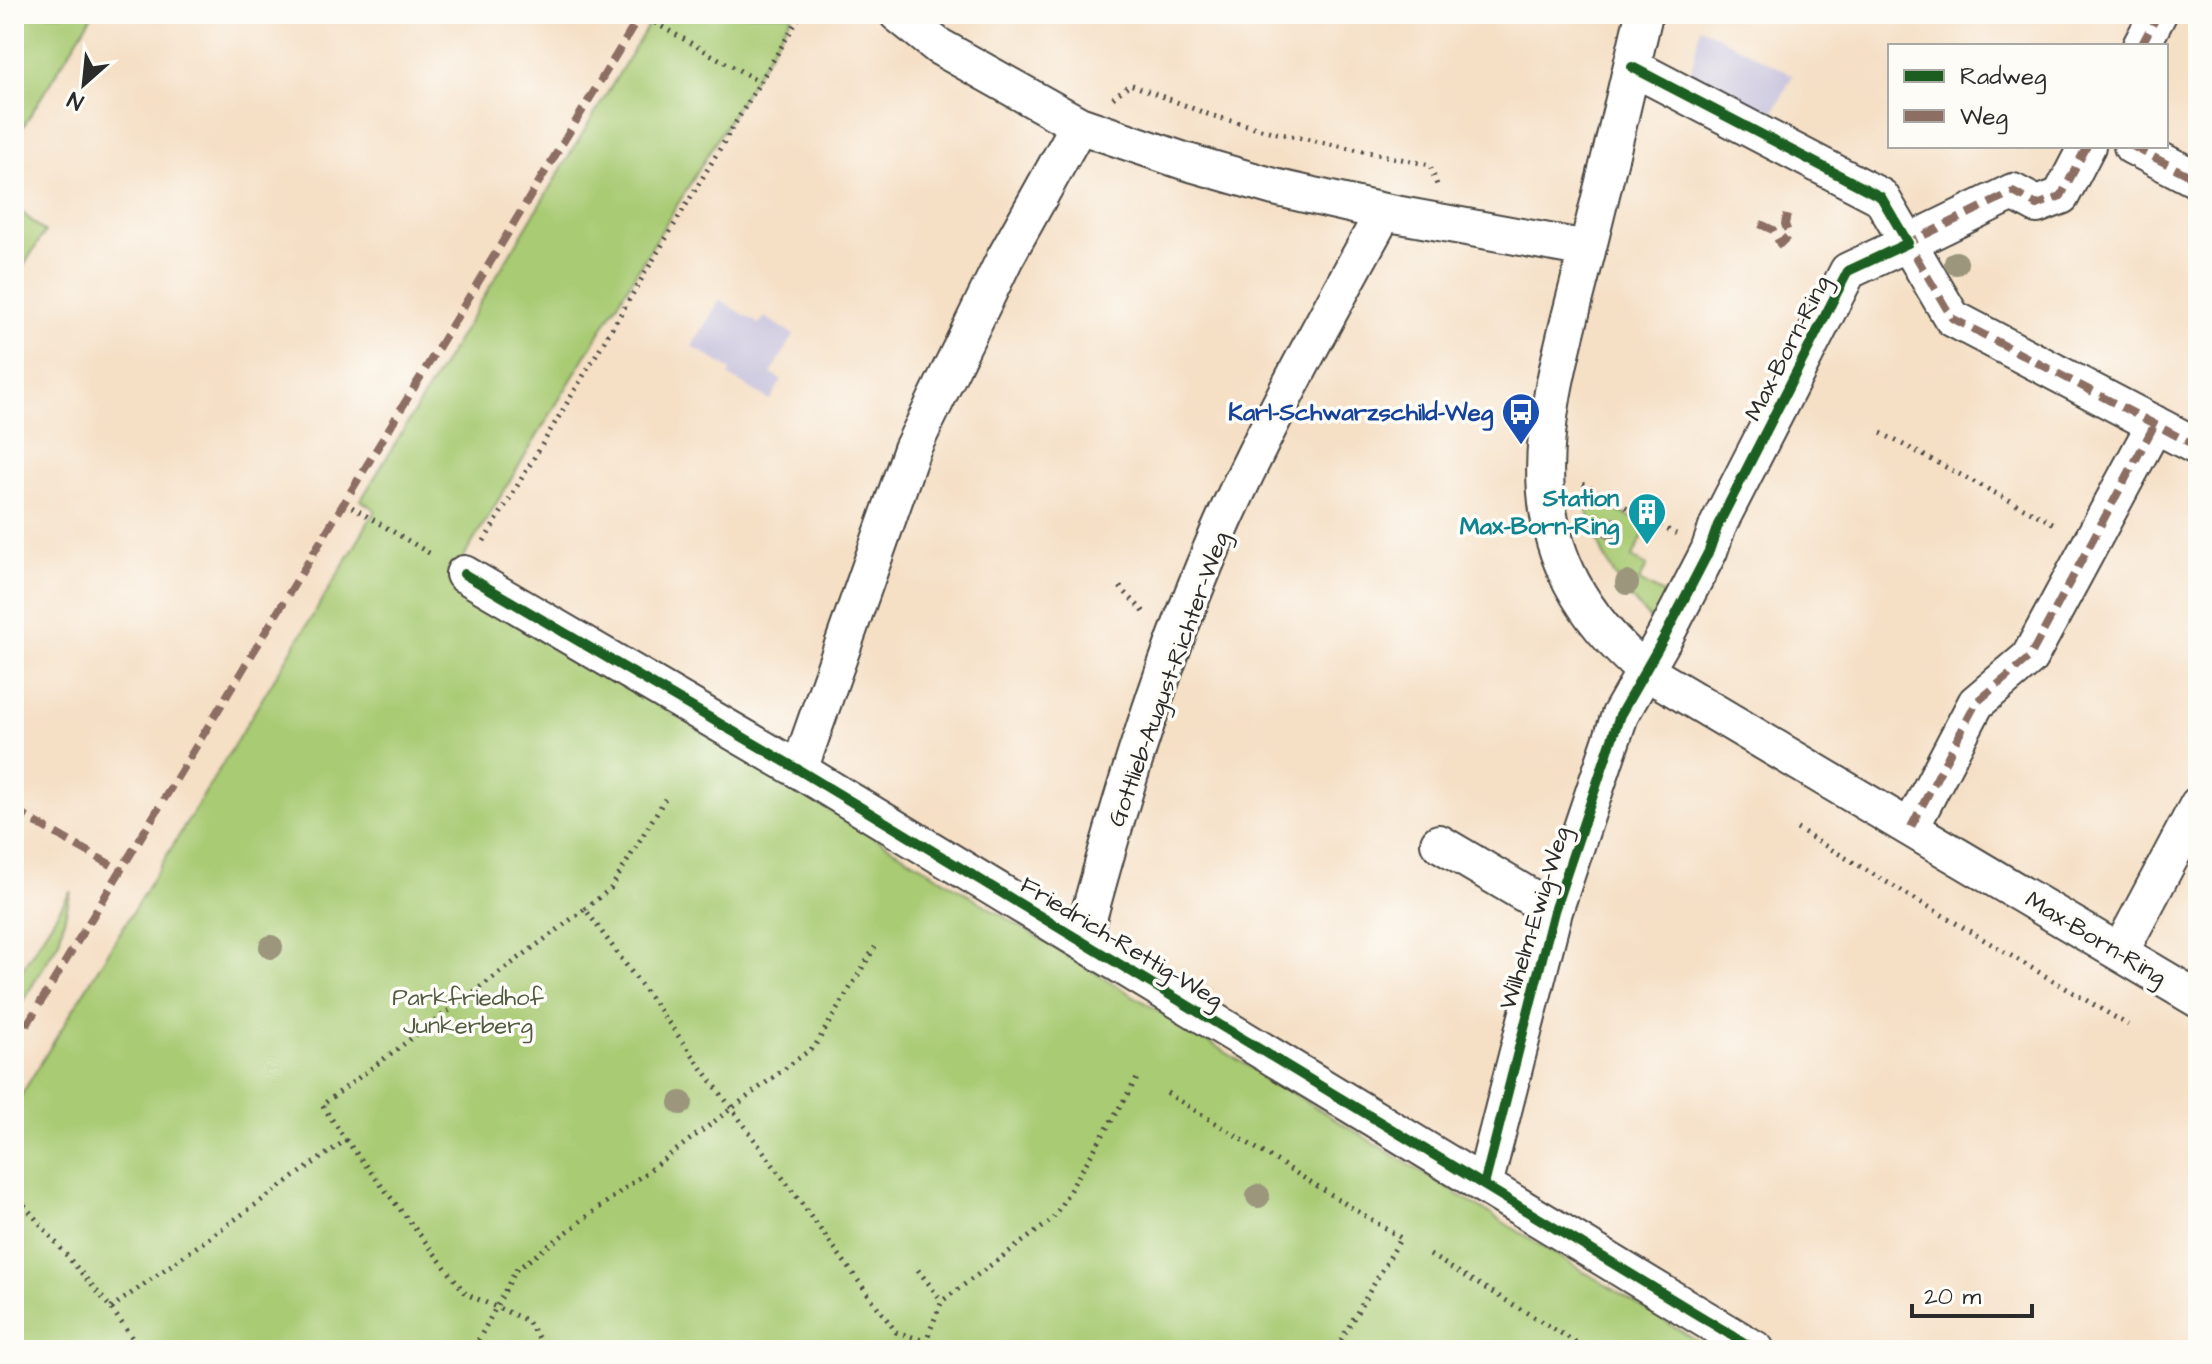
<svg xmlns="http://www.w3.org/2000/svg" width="2212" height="1364" viewBox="0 0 2212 1364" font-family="'Architects Daughter',sans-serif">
	<rect width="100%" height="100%" fill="#fdfcf7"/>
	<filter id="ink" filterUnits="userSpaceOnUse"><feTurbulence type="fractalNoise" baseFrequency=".0125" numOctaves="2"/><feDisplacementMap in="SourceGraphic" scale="16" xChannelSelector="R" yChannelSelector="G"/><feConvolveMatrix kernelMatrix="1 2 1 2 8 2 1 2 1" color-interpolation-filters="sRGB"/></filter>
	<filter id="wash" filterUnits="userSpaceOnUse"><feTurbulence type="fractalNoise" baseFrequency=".006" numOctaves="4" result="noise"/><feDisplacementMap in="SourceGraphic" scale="32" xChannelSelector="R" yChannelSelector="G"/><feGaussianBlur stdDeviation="1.8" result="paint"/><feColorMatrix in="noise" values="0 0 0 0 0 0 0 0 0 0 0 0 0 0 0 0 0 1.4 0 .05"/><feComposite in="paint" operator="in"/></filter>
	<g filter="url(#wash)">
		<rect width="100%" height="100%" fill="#f5dfc5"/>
		<path fill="#c5c0db" d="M1700 27 1793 75 1768 123 1689 82Z
			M720 300 759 324 765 317 794 335 771 374 782 380 770 400 729 376 731 370 692 346Z"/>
		<path fill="#a9cb73" stroke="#6a7b4f" stroke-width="2" d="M14 14H93L14 141Z
			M655 14H793L451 578 1712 1350H14V1107L355 546 375 510 361 500Z
			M14 206 45 232 14 281Z
			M1600 502 1648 526 1632 558 1647 566 1639 581 1667 596 1657 618H1649C1614 582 1600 554 1586 506Z
			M71 891 59 941 14 1016V982Z"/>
	</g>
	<g filter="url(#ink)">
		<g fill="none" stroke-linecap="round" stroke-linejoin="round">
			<g stroke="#494642" stroke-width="40">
				<path id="street" d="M898 14 938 46 1079 125 1184 161 1274 187 1384 212 1587 249
					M1644 14C1626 93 1607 172 1587 251 1546 414 1497 544 1645 671L2198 999
					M2141 46 2158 14
					M2087 146 2061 196 2037 205 2013 192 1908 243 1952 318 2198 447
					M2132 146 2198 180
					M464 574 799 770 1756 1350
					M799 770 912 449 1005 258 1079 125
					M1911 827 1976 703 2029 658 2155 424
					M1439 843 1554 911
					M1082 941C1120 799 1164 654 1224 520 1272 414 1328 314 1384 212
					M2120 952 2198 805
					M1484 1185 1554 911 1620 715 1665 636 1709 551 1718 525 1848 271 1908 243 1881 197 1632 67"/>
			</g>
			<path stroke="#494642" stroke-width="5" stroke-dasharray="2 6" stroke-linecap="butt" d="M641 15 760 82
				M1113 98 1130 84 1210 115 1272 132 1430 165 1437 185
				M1881 433 2058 526
				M1583 484 1676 534
				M345 503 434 556
				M484 541 801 14
				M1120 587 1147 615
				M1797 829 2128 1025
				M585 909 611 888 665 799
				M1167 1093 1401 1238 1335 1350
				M346 1140 466 1294 526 1320 547 1350
				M14 1193 111 1308 141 1350
				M1430 1255 1589 1350
				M918 1270 942 1301
				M111 1308 346 1140 322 1105 585 909 896 1332 955 1350
				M465 1350 479 1339 516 1270 815 1046 875 947
				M922 1350 942 1301 1052 1220 1139 1075"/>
			<use href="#street" stroke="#fff" stroke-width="36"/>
			<path stroke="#8d6e63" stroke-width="8" stroke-dasharray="16 8" stroke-linecap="butt" d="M2141 46 2158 14
				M2087 146 2061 196 2037 205 2013 192 1908 243 1952 318 2198 447
				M2132 146 2198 180
				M1760 224 1773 230 1780 244 1789 235 1785 224 1787 215
				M14 810 122 871
				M1911 827 1976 703 2029 658 2155 424
				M14 1046 641 14"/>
			<g stroke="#fdfcf7" stroke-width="15">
				<path id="cycleway" d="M464 574 799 770 1756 1350
					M1484 1185 1554 911 1620 715 1665 636 1709 551 1718 525 1848 271 1908 243 1881 197 1632 67"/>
			</g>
			<use href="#cycleway" stroke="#1b5e20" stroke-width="10"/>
		</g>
		<g fill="#9b967c">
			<circle cx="1956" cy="263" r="12"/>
			<circle cx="1613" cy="529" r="12"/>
			<circle cx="1627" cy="583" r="12"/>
			<circle cx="271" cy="947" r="12"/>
			<circle cx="681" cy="1103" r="12"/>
			<circle cx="1258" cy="1196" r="12"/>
		</g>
	</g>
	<defs>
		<g id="bus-pin" transform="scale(2)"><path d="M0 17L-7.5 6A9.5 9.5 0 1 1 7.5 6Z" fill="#1a4fb4" stroke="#fdfcf7"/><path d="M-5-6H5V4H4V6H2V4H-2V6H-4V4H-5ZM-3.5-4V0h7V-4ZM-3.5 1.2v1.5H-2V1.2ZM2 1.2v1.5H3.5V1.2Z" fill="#fff"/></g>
		<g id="building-pin" transform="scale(2)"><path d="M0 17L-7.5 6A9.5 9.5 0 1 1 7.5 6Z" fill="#0f9aa8" stroke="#fdfcf7"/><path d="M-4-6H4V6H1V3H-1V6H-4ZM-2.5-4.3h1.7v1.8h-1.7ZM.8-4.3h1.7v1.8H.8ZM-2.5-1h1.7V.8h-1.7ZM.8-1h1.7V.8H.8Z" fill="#fff"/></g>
	</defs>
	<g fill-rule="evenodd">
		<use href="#bus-pin" x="1521" y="412"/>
		<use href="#building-pin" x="1647" y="512"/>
	</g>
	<g text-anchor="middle" stroke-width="7" stroke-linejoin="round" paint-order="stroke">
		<g font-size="24" fill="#2b2b2b" stroke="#fdfcf7">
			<text transform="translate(1787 348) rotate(-63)" y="8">Max-Born-Ring</text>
			<text transform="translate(1168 679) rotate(-70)" y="8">Gottlieb-August-Richter-Weg</text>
			<text transform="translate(1534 918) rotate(-73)" y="8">Wilhelm-Ewig-Weg</text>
			<text transform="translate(2096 938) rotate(31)" y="8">Max-Born-Ring</text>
			<text transform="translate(1122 942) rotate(31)" y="8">Friedrich-Rettig-Weg</text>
		</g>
		<g font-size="24" font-weight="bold" fill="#164399" stroke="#fdfcf7" text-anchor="end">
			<text x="1493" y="420">Karl-Schwarzschild-Weg</text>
		</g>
		<g font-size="24" font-weight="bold" fill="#0d838f" stroke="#fdfcf7" text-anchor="end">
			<text x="1619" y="506">Station<tspan x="1619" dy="28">Max-Born-Ring</tspan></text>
		</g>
		<g font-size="24" fill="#515b41" stroke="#fdfcf7">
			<text x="468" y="1005">Parkfriedhof<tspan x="468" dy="28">Junkerberg</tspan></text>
		</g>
	</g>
	<rect width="2212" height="1364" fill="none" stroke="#fdfcf7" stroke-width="48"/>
	<rect x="1888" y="44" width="280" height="104" fill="#fdfcf7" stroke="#a9a8a5" stroke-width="2"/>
	<rect x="1904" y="70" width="40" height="12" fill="#1b5e20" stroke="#a9a8a5" stroke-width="2"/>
	<text x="1960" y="84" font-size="24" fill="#2b2b2b">Radweg</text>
	<rect x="1904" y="110" width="40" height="12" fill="#8d6e63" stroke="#a9a8a5" stroke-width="2"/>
	<text x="1960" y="124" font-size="24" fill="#2b2b2b">Weg</text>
	<g transform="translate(84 84) rotate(207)" stroke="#fdfcf7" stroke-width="6" paint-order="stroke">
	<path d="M0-6L14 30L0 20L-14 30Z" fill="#2b2b2b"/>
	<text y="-12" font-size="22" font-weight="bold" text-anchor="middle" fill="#2b2b2b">N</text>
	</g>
	<path d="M1912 1304v12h120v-12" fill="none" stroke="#2b2b2b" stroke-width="4"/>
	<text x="1924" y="1304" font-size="24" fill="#2b2b2b" stroke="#fdfcf7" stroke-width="6" paint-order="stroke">20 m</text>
</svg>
